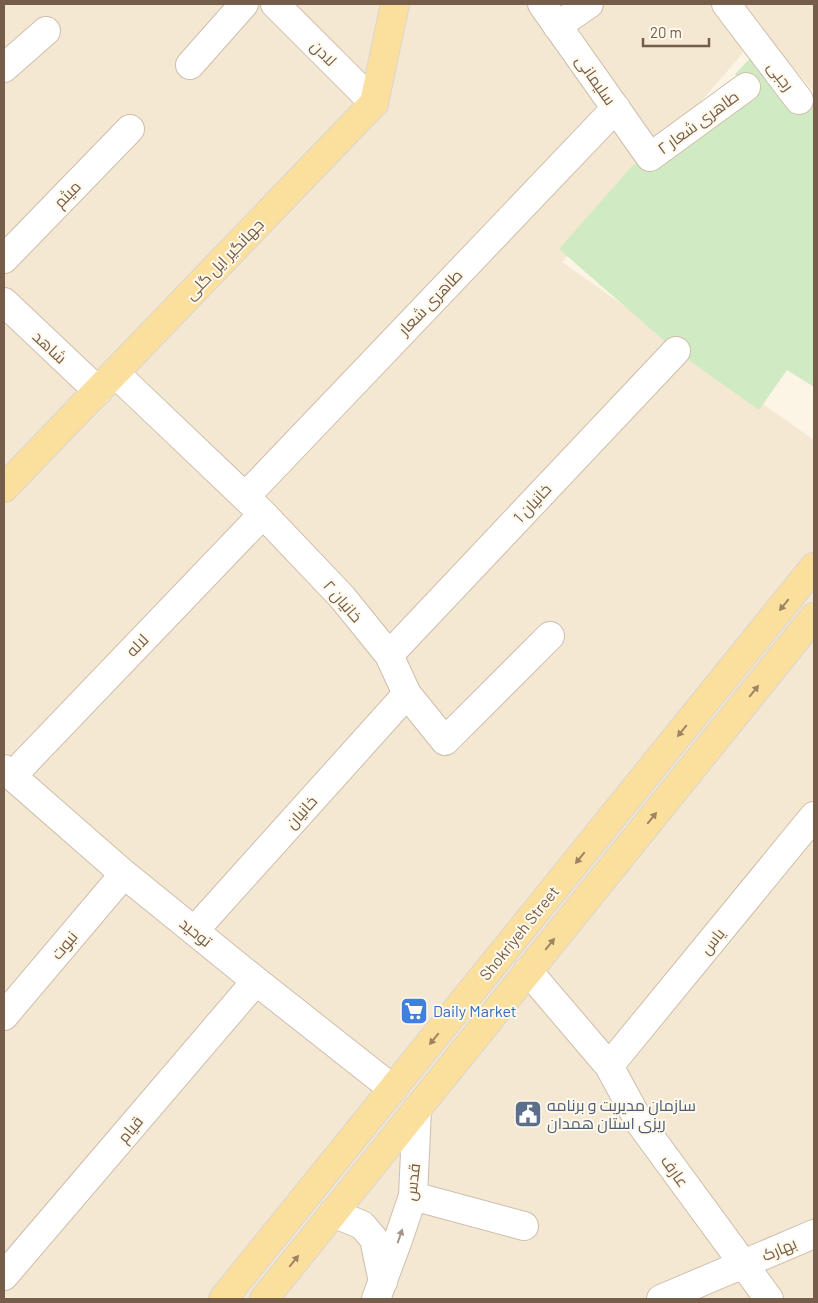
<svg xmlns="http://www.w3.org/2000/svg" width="818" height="1303" viewBox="0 0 818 1303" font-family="Barlow,Cairo,sans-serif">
	<rect width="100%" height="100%" fill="#fcf5e5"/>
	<path fill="#f4e8d3" d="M4 4H814V92L762 31 562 262 814 440V1299H4Z"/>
	<path fill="#d0eac3" d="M764 44 814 101V387L787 370 759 410 676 351 559 249 633 165 749 99 746 87 735 74Z"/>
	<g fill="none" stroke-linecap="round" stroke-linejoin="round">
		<g stroke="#cebeab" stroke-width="30">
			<path id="minor" d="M275 4 374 103
				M542 4 650 157 746 87
				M726 4 799 100
				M557 26 589 4
				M190 65 244 4
				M4 68 46 31
				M4 259 130 129
				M4 302 98 391
				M115 373 263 514 342 597 389 655 407 694 445 741 550 636
				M245 497 616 108
				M389 655 676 351
				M4 769 124 874 256 981 393 1089
				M12 776 263 514
				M194 931 407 694
				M528 971 609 1066 640 1123 769 1299
				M4 1016 124 874
				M609 1066 814 816
				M413 1196 524 1226
				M333 1213 362 1225 374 1239 383 1282
				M4 1276 256 981
				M376 1299 398 1240 413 1196 417 1109
				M661 1299 814 1234"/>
		</g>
		<g stroke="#dbd5d0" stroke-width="30">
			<path id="major" d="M4 488 374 103 395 4
				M223 1299 814 567
				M264 1299 814 617"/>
		</g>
		<use href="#minor" stroke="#fff" stroke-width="28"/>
		<use href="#major" stroke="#fbe09d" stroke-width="28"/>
	</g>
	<defs><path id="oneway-solid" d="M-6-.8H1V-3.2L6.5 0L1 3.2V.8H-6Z" transform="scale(1.25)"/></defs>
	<g fill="#9e8463">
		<use href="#oneway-solid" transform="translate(784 605) rotate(129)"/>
		<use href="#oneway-solid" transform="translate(754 691) rotate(-51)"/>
		<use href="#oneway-solid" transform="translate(682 731) rotate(129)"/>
		<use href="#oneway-solid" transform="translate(652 818) rotate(-51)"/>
		<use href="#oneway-solid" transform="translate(580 858) rotate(129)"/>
		<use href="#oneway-solid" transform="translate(550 944) rotate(-51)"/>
		<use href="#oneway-solid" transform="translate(434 1039) rotate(129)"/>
		<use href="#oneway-solid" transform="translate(294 1261) rotate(-51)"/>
	</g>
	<use fill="#a69689" href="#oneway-solid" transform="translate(400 1236) rotate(-71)"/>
	<defs>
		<g id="supermarket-square" transform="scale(1.4375)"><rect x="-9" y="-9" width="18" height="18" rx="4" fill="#3f7fe0" stroke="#fff9ec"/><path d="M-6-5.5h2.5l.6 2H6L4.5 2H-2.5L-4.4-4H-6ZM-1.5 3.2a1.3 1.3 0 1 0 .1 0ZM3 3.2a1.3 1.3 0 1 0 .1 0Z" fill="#fff"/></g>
		<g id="civic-square" transform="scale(1.4375)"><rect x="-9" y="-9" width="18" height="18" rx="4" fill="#5c6f8a" stroke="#fff9ec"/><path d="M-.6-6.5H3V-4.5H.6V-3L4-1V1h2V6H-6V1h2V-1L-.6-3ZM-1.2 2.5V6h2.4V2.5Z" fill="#fff"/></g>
	</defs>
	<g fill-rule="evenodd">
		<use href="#supermarket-square" x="414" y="1011"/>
		<use href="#civic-square" x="528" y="1114"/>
	</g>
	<g text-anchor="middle" stroke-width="4" stroke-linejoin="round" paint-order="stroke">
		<g font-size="16" fill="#765d4a" stroke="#fff9ec">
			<text transform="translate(324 53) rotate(45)" y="6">لادن</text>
			<text transform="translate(781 76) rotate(53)" y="6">رجبی</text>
			<text transform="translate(596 80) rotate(55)" y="6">سلیمانی</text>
			<text transform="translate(698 122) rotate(-36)" y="6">طاهری شعار ۲</text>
			<text transform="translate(67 194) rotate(-46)" y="6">میثم</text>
			<text transform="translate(224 259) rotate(-46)" y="6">جهانگیر ایل گلی</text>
			<text transform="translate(430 302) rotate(-46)" y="6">طاهری شعار</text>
			<text transform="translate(50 347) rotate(43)" y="6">شاهد</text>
			<text transform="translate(532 503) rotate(-47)" y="6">خانیان 1</text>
			<text transform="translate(343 601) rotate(49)" y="6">خانیان ۲</text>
			<text transform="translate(137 645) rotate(-46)" y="6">لاله</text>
			<text transform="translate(301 812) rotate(-48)" y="6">خانیان</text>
			<text transform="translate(196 932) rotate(39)" y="6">توحید</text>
			<text transform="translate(519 933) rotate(-51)" y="6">Shokriyeh Street</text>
			<text transform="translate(712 941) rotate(-51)" y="6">یاس</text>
			<text transform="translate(64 945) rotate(-50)" y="6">نبوت</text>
			<text transform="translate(130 1129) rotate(-50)" y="6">قیام</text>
			<text transform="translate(675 1171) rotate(54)" y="6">عارف</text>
			<text transform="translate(412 1182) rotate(-83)" y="6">قدس</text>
			<text transform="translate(779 1249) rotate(-23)" y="6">بهارک</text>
		</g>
		<g font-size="16" fill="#366cbe" stroke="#fff9ec" text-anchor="start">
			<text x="433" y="1017">Daily Market</text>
		</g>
		<g font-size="16" fill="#4e5e75" stroke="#fff9ec" text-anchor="start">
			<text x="547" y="1111">سازمان مدیریت و برنامه<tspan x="547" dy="18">ریزی استان همدان</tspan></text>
		</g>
	</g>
	<rect width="818" height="1303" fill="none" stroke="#765d4a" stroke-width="10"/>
	<path d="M643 38v8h66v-8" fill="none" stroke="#765d4a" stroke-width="2.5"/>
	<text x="650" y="38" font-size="15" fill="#765d4a" stroke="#fff9ec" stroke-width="4" paint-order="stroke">20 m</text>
</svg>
